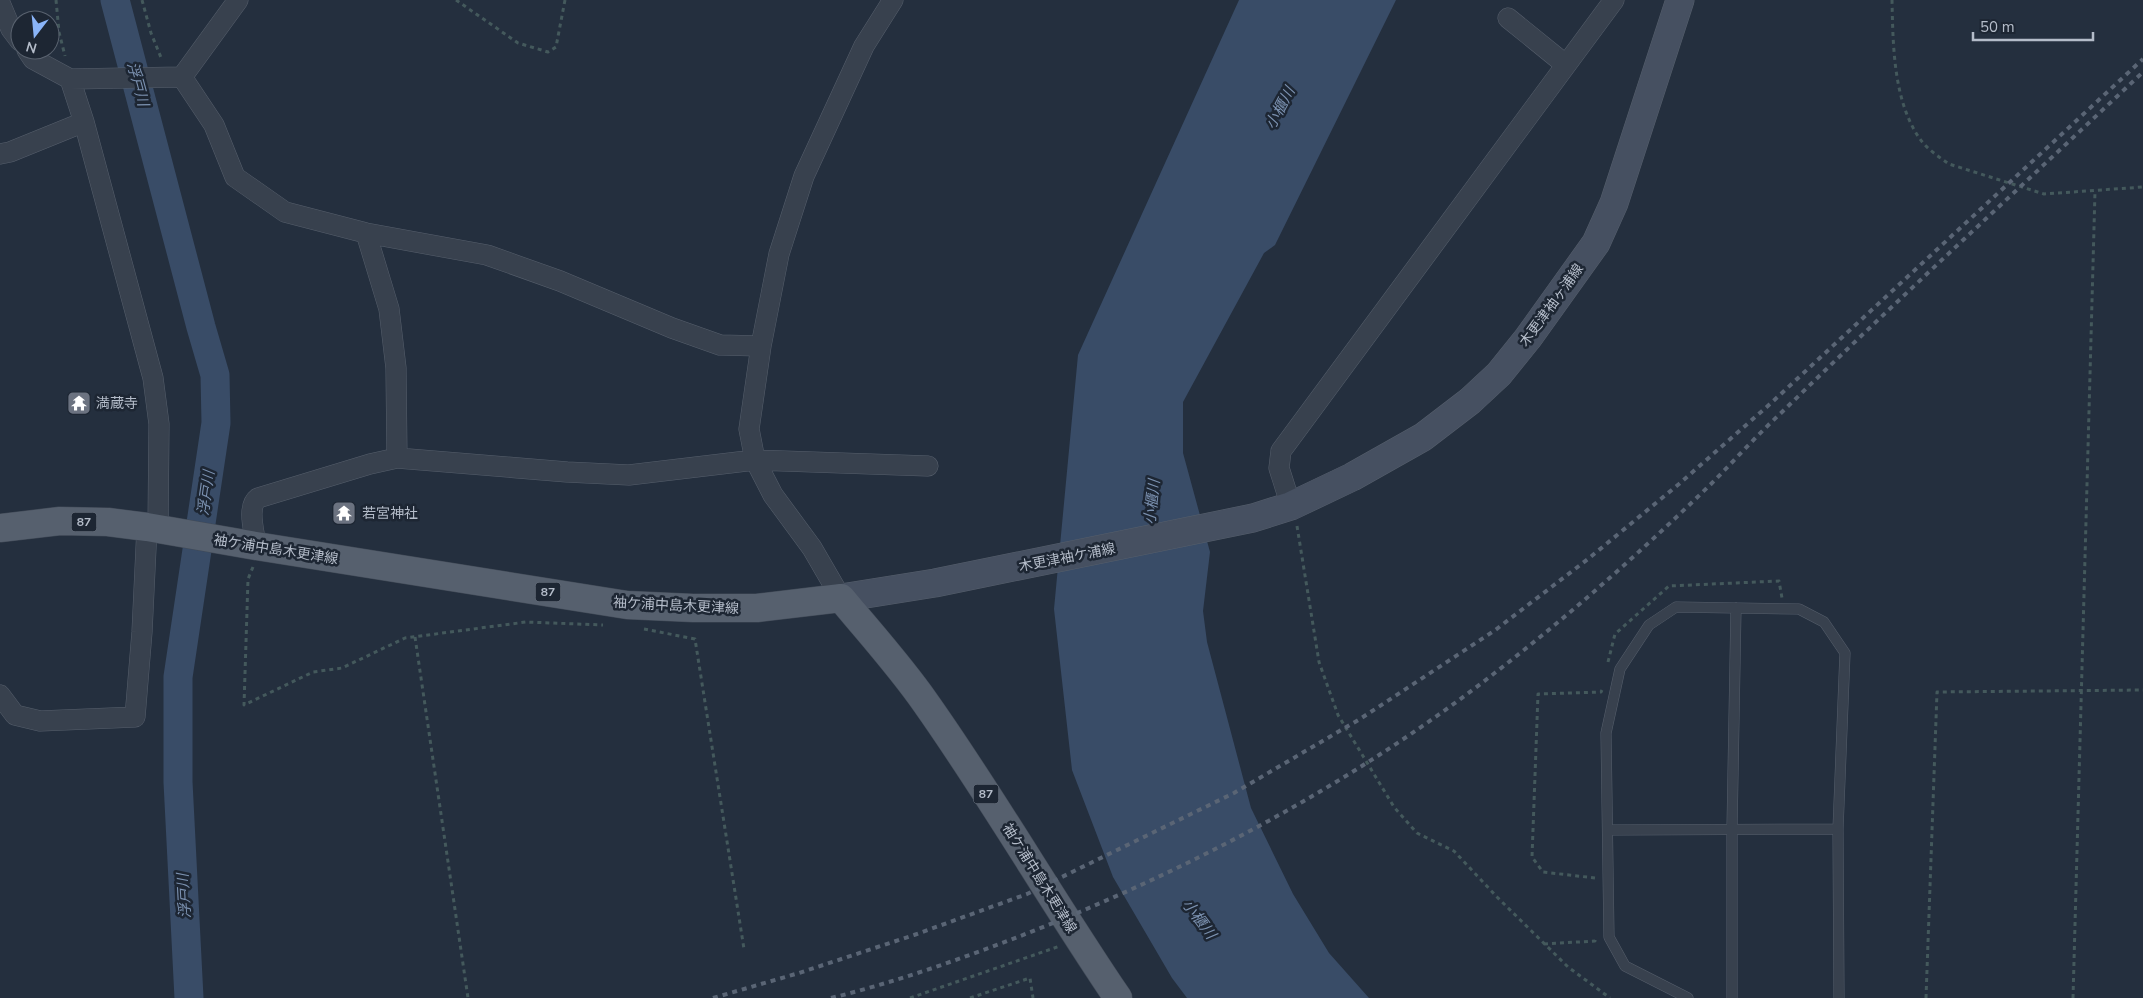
<svg xmlns="http://www.w3.org/2000/svg" width="2143" height="998" viewBox="0 0 2143 998" font-family="'Nunito Sans','Noto Sans JP',sans-serif">
	<rect width="100%" height="100%" fill="#242f3e"/>
	<path fill="#394c67" d="M1239 0H1396L1275 245 1264 253 1183 402V453L1210 552 1203 611 1207 642 1251 808 1293 894 1329 953 1369 998H1187L1172 978 1113 877 1072 770 1054 609 1078 355Z"/>
	<g fill="none" stroke-linecap="round" stroke-linejoin="round">
		<path stroke="#394c67" stroke-width="29" d="M115 0 201 327 215 375 216 423 178 677V782L189 998"/>
		<g stroke="#565f6c" stroke-width="11">
			<path id="lane" d="M1609 830 1838 829
				M1688 998 1625 966 1609 937 1606 733 1620 669 1649 625 1676 607 1799 609 1824 622 1845 653 1838 829 1839 998
				M1732 998V829L1736 608"/>
		</g>
		<g stroke="#565f6c" stroke-width="21">
			<path id="street" d="M0 3 11 29 20 41
				M1508 18 1566 65
				M27 50 33 59 70 79 182 77
				M182 77 214 125 235 177 285 212 366 233 487 255 560 281 672 328 720 345 761 346
				M182 77 238 0
				M84 122 153 378 159 424 158 529
				M0 154 10 152 84 122 70 79
				M366 233 389 309 396 368 397 458
				M1291 506 1279 468 1281 451 1614 0
				M256 546C255 533 246 507 258 498L370 464 397 458 567 472 629 475 755 460 928 466
				M841 598 812 548 773 495 755 460 749 429 761 346 779 254 804 176 864 46 893 0
				M0 695 15 715 40 721 135 717 142 632 147 527"/>
		</g>
		<g stroke="#565f6c" stroke-width="29">
			<path id="secondary" d="M841 598 935 583 1253 518 1291 506 1352 477 1423 437 1470 401 1499 374 1528 338 1596 243 1614 203 1680 0"/>
		</g>
		<g stroke="#414a57" stroke-width="29">
			<path id="primary" d="M0 528 60 521 108 522 147 527 256 546 627 605 693 608H757L841 598C869 632 900 666 925 702 993 798 1052 901 1118 998"/>
		</g>
		<path stroke="#44595c" stroke-width="3" stroke-dasharray="4 4" stroke-linecap="butt" d="M56 0 59 32 65 56
			M142 0 151 33 162 60
			M456 0 518 43 548 52 556 47 565 0
			M1892 0C1893 44 1893 101 1920 139 1927 149 1939 157 1949 164L2044 194 2143 187
			M1297 526 1319 662 1338 715 1394 807 1417 833 1454 851 1497 897 1568 967 1610 998
			M253 567 248 579 244 705 313 672 342 668 405 638 526 622 603 625
			M644 629 695 639 744 949
			M415 637 468 998
			M1608 662 1615 634 1669 586 1779 581 1782 598
			M1595 878 1543 872 1532 857 1538 694 1601 692 1602 690
			M1544 944 1595 941V936
			M910 998 1060 946
			M970 998 1030 978 1033 998
			M1926 998 1937 692 2143 690
			M2073 998 2095 191"/>
		<use href="#lane" stroke="#38414e" stroke-width="10"/>
		<use href="#street" stroke="#38414e" stroke-width="20"/>
		<use href="#secondary" stroke="#465061" stroke-width="28"/>
		<use href="#primary" stroke="#56606e" stroke-width="28"/>
		<path stroke="#5a6575" stroke-width="4" stroke-dasharray="5 5" stroke-linecap="butt" d="M713 998 799 973 914 935 1027 894 1234 793 1360 719 1494 631 1588 559 1679 484 1770 404 2143 59
			M831 998C892 983 952 962 1010 940 1182 874 1350 786 1496 672 1571 614 1643 550 1711 484 1734 461 1756 436 1780 414 1899 298 2022 186 2143 72"/>
	</g>
	<defs>
		<g id="temple-square" transform="scale(1.25)"><rect x="-9" y="-9" width="18" height="18" rx="4" fill="#6b7280" stroke="#1d2633"/><path d="M0-6L5-2H3V0L6.5 2.5H4V6H1.5V3h-3V6H-4V2.5H-6.5L-3 0V-2H-5Z" fill="#fff"/></g>
	</defs>
	<g fill-rule="evenodd">
		<use href="#temple-square" x="79" y="403"/>
		<use href="#temple-square" x="344" y="513"/>
	</g>
	<g text-anchor="middle" stroke-width="5" stroke-linejoin="round" paint-order="stroke">
		<g fill="#1d2633" stroke="#878f9c" stroke-width="1">
			<rect x="71.5" y="512.5" width="25" height="19" rx="4"/>
			<rect x="535.5" y="582.5" width="25" height="19" rx="4"/>
			<rect x="973.5" y="784.5" width="25" height="19" rx="4"/>
		</g>
		<g font-size="12" font-weight="bold" fill="#b4bcc9">
			<text x="84" y="526">87</text>
			<text x="548" y="596">87</text>
			<text x="986" y="798">87</text>
		</g>
		<g font-size="14" fill="#b4bcc9" stroke="#1d2633">
			<text transform="translate(1551 305) rotate(-54)" y="5">木更津袖ヶ浦線</text>
			<text transform="translate(276 549) rotate(9)" y="5">袖ケ浦中島木更津線</text>
			<text transform="translate(1067 557) rotate(-11)" y="5">木更津袖ケ浦線</text>
			<text transform="translate(676 605) rotate(3)" y="5">袖ケ浦中島木更津線</text>
			<text transform="translate(1040 878) rotate(58)" y="5">袖ケ浦中島木更津線</text>
		</g>
		<g font-size="14" fill="#b4bcc9" stroke="#1d2633" text-anchor="start">
			<text x="96" y="408">満蔵寺</text>
			<text x="362" y="518">若宮神社</text>
		</g>
		<g font-size="15" font-style="italic" fill="#7c92b1" stroke="#1d2633">
			<text transform="translate(138 84) rotate(75)" y="5">浮戸川</text>
			<text transform="translate(1280 108) rotate(-62)" y="5">小櫃川</text>
			<text transform="translate(206 493) rotate(-82)" y="5">浮戸川</text>
			<text transform="translate(1152 502) rotate(-84)" y="5">小櫃川</text>
			<text transform="translate(184 896) rotate(-93)" y="5">浮戸川</text>
			<text transform="translate(1199 919) rotate(53)" y="5">小櫃川</text>
		</g>
	</g>
	<g transform="translate(35 35) rotate(196)"><circle r="24" fill="#1d2633" stroke="#59626f"/>
	<path d="M0-4L9 19L0 12L-9 19Z" fill="#8ab4f8"/>
	<text y="-8" font-size="14" font-weight="bold" text-anchor="middle" fill="#b4bcc9">N</text>
	</g>
	<path d="M1973 32v8h120v-8" fill="none" stroke="#b4bcc9" stroke-width="2.5"/>
	<text x="1980" y="32" font-size="15" fill="#b4bcc9" stroke="#1d2633" stroke-width="4" paint-order="stroke">50 m</text>
</svg>
